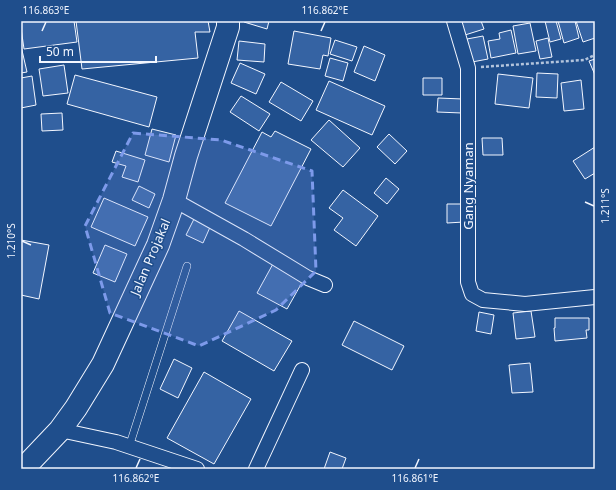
<svg xmlns="http://www.w3.org/2000/svg" width="616" height="490" viewBox="0 0 616 490" font-family="'Noto Sans',sans-serif">
	<rect width="100%" height="100%" fill="#1f4e8c"/>
	<path fill="#3563a3" stroke="#f2f6ff" d="M21 21H74L77 42 24 49 21 28Z
		M76 21H208L210 32H195L198 58 82 69Z
		M244 21H269L267 29 244 22Z
		M461 21H481L484 29 465 35Z
		M545 21H556L561 39 550 42Z
		M558 21H575L579 38 564 43Z
		M576 21H595V38L583 42Z
		M530 23 536 51 518 54 513 26Z
		M511 30 516 53 491 58 488 41 500 39 499 33Z
		M294 31 331 38 328 56 323 55 320 69 288 64Z
		M483 36 488 59 472 62 467 39Z
		M548 38 552 57 540 59 536 41Z
		M335 40 357 47 352 61 330 54Z
		M239 41 265 44 264 62 237 60Z
		M21 46 27 72 21 73Z
		M364 46 385 55 375 81 354 72Z
		M330 58 348 63 343 81 325 76Z
		M595 59V75L589 61Z
		M240 63 265 74 256 94 231 83Z
		M64 65 68 93 43 96 39 69Z
		M537 73 558 74 557 98 536 97Z
		M498 74 533 78 529 108 495 104Z
		M75 75 157 97 149 127 67 104Z
		M32 76 36 105 21 108V78Z
		M423 78H442V95H423Z
		M581 80 584 109 564 111 561 83Z
		M329 81 385 106 372 135 316 110Z
		M281 82 313 101 301 121 269 102Z
		M241 96 270 114 259 131 230 112Z
		M438 98 463 99 462 113 437 112Z
		M62 113 63 130 42 131 41 114Z
		M329 120 360 148 343 167 311 140Z
		M152 129 176 135 169 162 145 155Z
		M275 131 311 149 271 226 225 203 262 132 271 137Z
		M389 134 407 151 395 164 377 147Z
		M482 138H502L503 155H483Z
		M595 147V173L585 179 573 161Z
		M116 151 145 160 138 182 122 177 126 166 112 162Z
		M386 178 399 189 387 204 374 193Z
		M139 186 155 194 149 208 132 200Z
		M343 190 378 216 356 246 334 230 343 218 329 208Z
		M104 198 148 217 135 246 91 227Z
		M447 204H464V222L447 223Z
		M195 217 211 225 203 243 186 235Z
		M21 240 49 245 39 299 21 295Z
		M105 245 127 254 115 282 93 273Z
		M274 262 304 279 287 309 257 293Z
		M239 311 292 341 274 371 222 341Z
		M531 311 535 337 516 339 513 313Z
		M479 312 494 315 491 334 476 331Z
		M555 318H589V330H586L587 338 555 341 554 328H555Z
		M354 321 404 346 392 370 342 345Z
		M174 359 192 368 178 398 160 389Z
		M530 363 533 392 512 393 509 365Z
		M204 372 251 399 214 464 167 438Z
		M330 452 346 458 342 469H324Z"/>
	<g fill="none" stroke-linecap="round" stroke-linejoin="round">
		<g stroke="#f2f6ff" stroke-width="8">
			<path id="service" d="M129 447 187 266"/>
		</g>
		<g stroke="#f2f6ff" stroke-width="16">
			<path id="minor" d="M454 21 468 68V282L472 294 483 300 525 304 595 297
				M174 200 244 239 308 278 325 285
				M60 430 116 442 197 469
				M256 469 302 370"/>
		</g>
		<g stroke="#f2f6ff" stroke-width="24">
			<path id="primary" d="M23 469 60 430 76 408 103 364 158 245 174 200 186 156 228 27V21"/>
		</g>
		<path stroke="#b3c4dc" stroke-width="2.5" stroke-dasharray="3 2" stroke-linecap="butt" d="M481 67 584 60 595 55"/>
		<use href="#service" stroke="#1f4e8c" stroke-width="7"/>
		<use href="#minor" stroke="#1f4e8c" stroke-width="14"/>
		<use href="#primary" stroke="#1f4e8c" stroke-width="22"/>
	</g>
	<path fill="#7d9aea" fill-opacity="0.2" stroke="#7d9aea" stroke-width="3" stroke-dasharray="8 5" stroke-linejoin="round" d="M133 133 221 140 312 171 316 271 276 310 199 346 110 313 85 226Z"/>
	<path fill="none" stroke="#f2f6ff" stroke-width="1.5" d="M42 31 46 22M321 31 325 22M585 202 594 206M22 241 31 245M136 468 140 459M415 468 419 459"/>
	<g text-anchor="middle" stroke-width="3" stroke-linejoin="round" paint-order="stroke">
		<g font-size="13" fill="#f2f6ff" stroke="#1f4e8c">
			<text transform="translate(468 186) rotate(-90)" y="5">Gang Nyaman</text>
			<text transform="translate(150 257) rotate(-67)" y="5">Jalan Projakal</text>
		</g>
	</g>
	<rect width="616" height="490" fill="none" stroke="#1f4e8c" stroke-width="44"/>
	<path d="M40 56v6h116v-6" fill="none" stroke="#f2f6ff" stroke-width="2"/>
	<text x="46" y="56" font-size="12" fill="#f2f6ff" stroke="#1f4e8c" stroke-width="3" paint-order="stroke">50 m</text>
	<rect x="22" y="22" width="572" height="446" fill="none" stroke="#f2f6ff" stroke-width="1.5"/>
	<g font-size="10" text-anchor="middle" fill="#f2f6ff">
		<text x="46" y="14">116.863°E</text>
		<text x="325" y="14">116.862°E</text>
		<text transform="translate(605 206) rotate(-90)" y="4">1.211°S</text>
		<text transform="translate(11 241) rotate(-90)" y="4">1.210°S</text>
		<text x="136" y="482">116.862°E</text>
		<text x="415" y="482">116.861°E</text>
	</g>
</svg>
